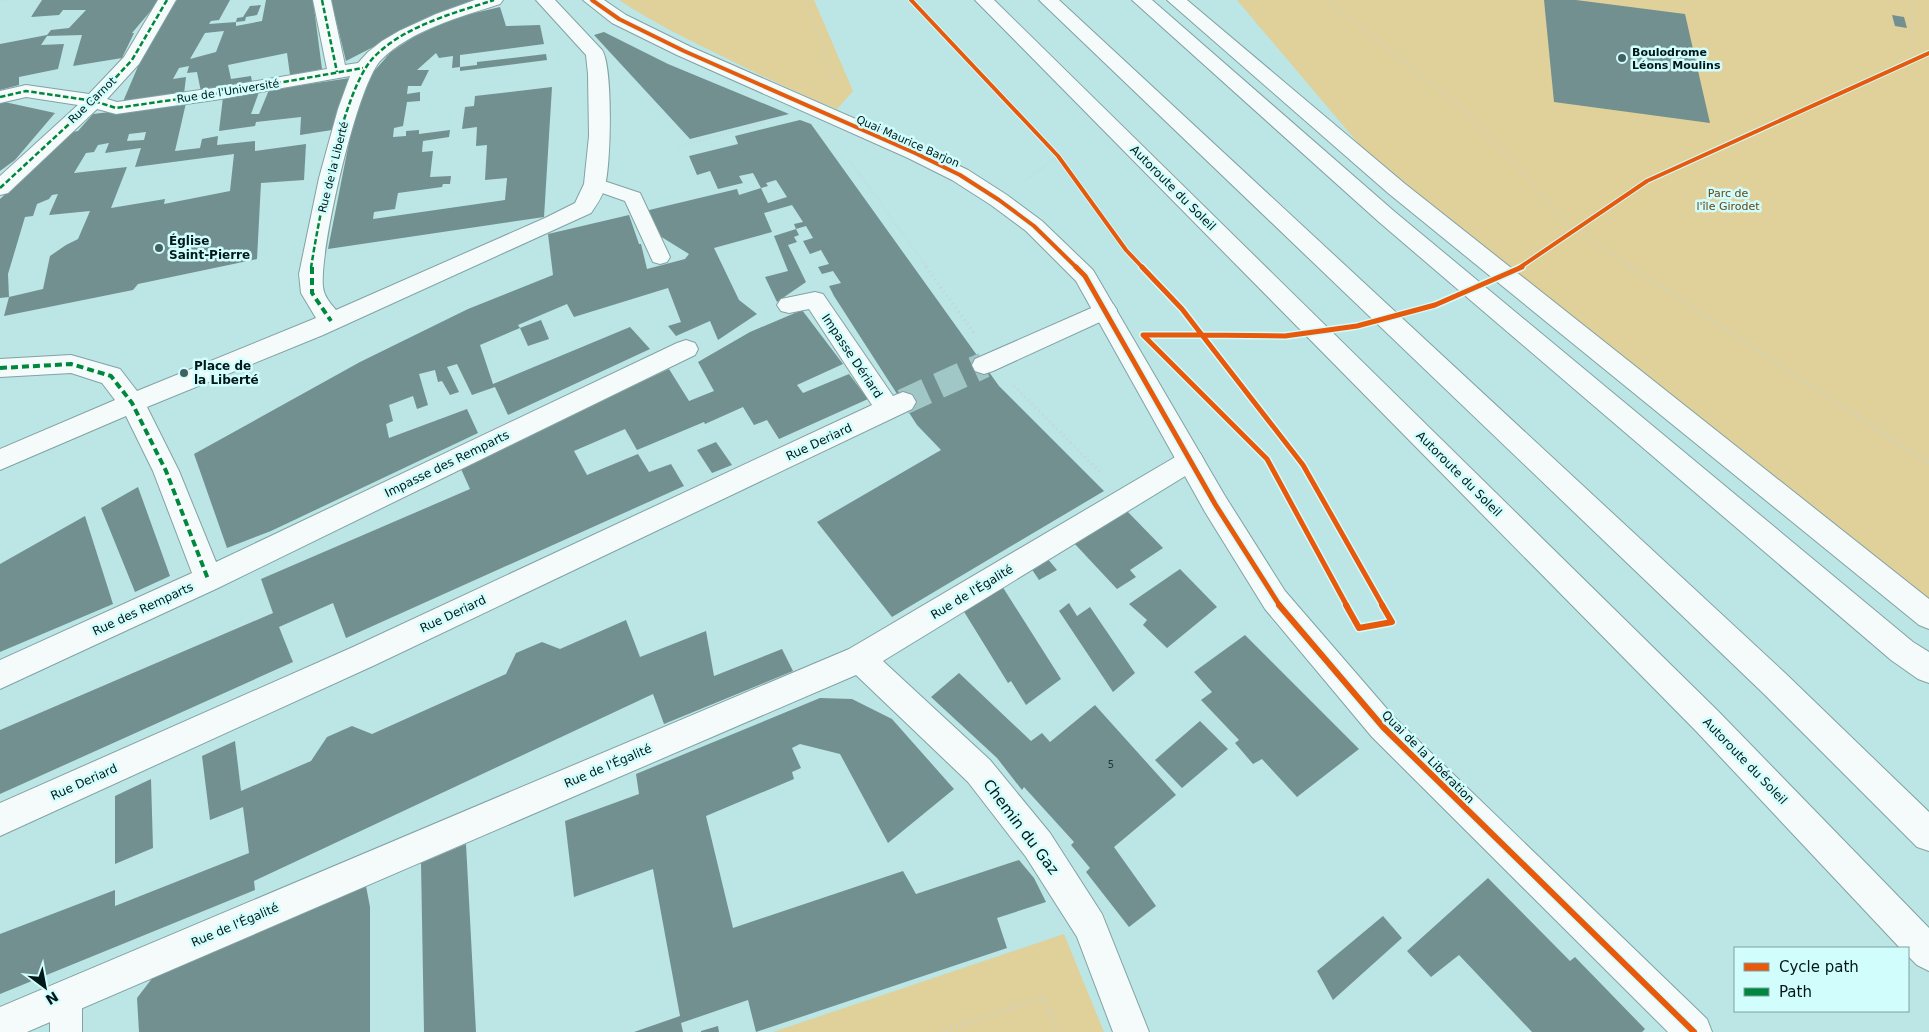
<svg xmlns="http://www.w3.org/2000/svg" width="1929" height="1032" viewBox="0 0 1929 1032" font-family="'DejaVu Sans',sans-serif">
	<rect width="100%" height="100%" fill="#bce5e5"/>
	<path fill="#e0d09a" d="M619 0H814L853 91 837 109C799 94 764 77 728 59 691 41 654 23 619 0Z
		M1237 0H1929V616L1396 188Z
		M1064 934 1104 1032H773Z"/>
	<path fill="#729090" fill-rule="evenodd" d="M42 0H160L132 33H134L122 58 73 66 82 35 47 36 41 45 64 44 58 69 19 77V85L0 90V44L47 35 51 30 69 28 86 10H63L59 15 31 17Z
		M177 0H230L219 20 211 21 209 24 236 22V26L262 21 266 0H313L322 69 290 75 287 53 228 65 231 79 251 76 252 82 201 92 197 72 187 73 189 66 179 68 173 79 186 77 184 94 122 104 156 24ZM224 31 216 52 190 59 205 33Z
		M331 0H477L408 29 346 61Z
		M1544 0H1576L1685 14 1710 123 1554 102Z
		M261 5 257 15 246 17 245 21 236 22 237 18 243 17 250 6Z
		M500 7 506 26 540 25 544 44 460 55V67L452 68 453 56 439 58 436 53 417 70H429L421 86H408L407 94 420 92V101L407 102 403 126 394 128 393 137 406 136V131L419 130V134L450 130 449 137 423 141 422 152 433 151 430 177 451 176 450 184H443L442 187 398 193 395 209 374 212 373 219 505 200 507 178 485 180 487 145 476 146 477 127 462 129 465 107 474 106 475 96 552 87 544 217 328 249 352 127 368 78 391 52 412 38 453 18Z
		M1892 15 1904 17 1907 28 1895 26Z
		M604 32 668 64 789 114 690 139 594 35Z
		M546 54 547 60 460 71V67L477 65V62Z
		M350 78 332 130 300 135 301 117 256 122 255 126 219 131 223 97 259 92 251 114H259L269 90Z
		M0 101 55 113 15 160 0 171Z
		M186 103 175 151 200 148 202 139 218 136 217 145 255 141V151L306 144 304 180 261 183 257 259 138 284 133 290 4 316 9 297 43 289 50 256 66 245 78 239 90 211 49 215 58 194 52 195 49 199 37 204 33 216 25 217 8 274 9 297 0 298V199L73 132 78 131 93 114ZM146 132 144 140 127 141 129 134ZM109 143 105 153 141 148 135 167 234 154 230 191 164 204 165 199 111 208 127 167 74 173 86 153 94 152 98 145Z
		M800 120 811 124 999 386 1104 491 892 617 817 522 941 450 917 425 834 296 829 286 841 283 833 271 822 274 818 267 829 264 821 250 810 254 803 241 813 238 806 226 796 229 799 235 794 237 797 242 788 245 806 282 777 302 765 277 788 271 774 236 796 229 794 224 803 222 792 205 764 213 772 232 714 248 739 300 757 314 718 340 710 321 676 336 668 326 681 322 668 288 574 317 567 304 541 315 518 325 520 328 480 345 493 384 630 327 650 349 508 415 495 387 472 395 457 364 447 367 459 392 450 395 442 381 438 382 435 370 419 374 428 405 417 409 413 396 389 405 393 421 386 424 389 438 467 409 478 433 271 531 227 548 194 454 360 362 468 309 553 275 548 234 629 215 639 244H641L647 269 685 259 689 254 655 233 645 211 737 189 739 195 761 188 768 203 787 197 776 180 766 183 768 186 761 188 753 173 739 176 743 183 718 189 710 171 697 175 689 156 738 144 735 136Z
		M802 310 843 364 797 385 803 393 849 374 868 399 779 439 767 420 754 425 743 407 705 424 704 422 637 450 625 429 574 451 587 475 638 454 649 472 671 464 684 486 346 638 333 603 279 627 293 662 0 794V730L273 613 261 579 470 489 461 469 611 396 669 369 689 401 714 391 698 362 750 332Z
		M541 320 549 339 528 346 520 328Z
		M716 442 732 465 712 473 697 450Z
		M138 487 170 576 135 592 101 508Z
		M1126 510 1163 548 1130 570 1136 577 1117 589 1073 542Z
		M85 516 113 604 0 652V564Z
		M1047 558 1057 570 1039 580 1031 568Z
		M1180 569 1217 607 1167 648 1143 625 1147 620 1129 604Z
		M1002 586 1061 679 1026 705 1011 681 1008 683 963 610Z
		M1069 603 1077 616 1090 607 1135 673 1113 692 1059 611Z
		M626 620 640 657 706 631 714 676 782 649 793 671 664 724 653 694 254 881 255 890 0 994V934L115 890V906L249 853 243 807 210 820 202 756 235 741 241 791 311 761 327 737 352 726 372 734 506 674 516 653 542 642 560 649Z
		M1245 635 1359 749 1297 797 1262 759 1253 764 1235 743 1239 740 1201 700 1212 692 1194 672Z
		M959 673 1031 741 1042 733 1050 742 1095 705 1176 795 1114 847 1156 906 1129 927 1086 872 1090 868 1071 845 1074 842 1024 787 1022 790 997 758 931 697Z
		M820 698 852 699 892 719 954 789 888 843 840 754 800 744 792 748 801 768 792 772 794 779 706 816 733 928 903 871 916 894 1019 860 1034 878 1046 902 997 918 1007 948 756 1032 748 1000 681 1023 683 1032H634L680 1016 653 869 574 897 565 821 639 794 636 774Z
		M1200 721 1228 749 1182 788 1155 760Z
		M151 779 153 848 115 864V796Z
		M466 844 476 1032H424L421 863Z
		M1488 878 1570 961 1575 957 1645 1029 1642 1032H1532L1459 955 1431 977 1407 951Z
		M366 886 370 907V1032H139L137 998 157 972Z
		M1383 916 1402 938 1333 1000 1317 971Z
		M718 1026 719 1032H701V1031Z"/>
	<g fill="none" stroke-linecap="round" stroke-linejoin="round">
		<path stroke="#a0c6c6" stroke-width="26" stroke-dasharray="26 13" stroke-linecap="butt" d="M903 402 984 365"/>
		<g stroke="#82a2a3" stroke-width="2">
			<path id="service" d="M595 178 640 193 670 257 667 262 660 264 653 262 625 201 588 188 586 184 588 180Z
				M66 981 77 986 82 997V1032H50V997L55 986Z"/>
		</g>
		<g stroke="#82a2a3" stroke-width="2">
			<path id="minor" d="M158 0H176L139 64 107 99 117 102 221 87 327 69 313 0H331L345 65 358 63 368 52 382 41 399 31 436 14 475 0H503L500 4C460 17 411 30 381 60 357 84 319 251 323 287 324 296 330 303 336 310L545 218 575 203 584 184 589 136 588 74 586 55 536 0H555L602 50C613 66 611 164 605 186 603 196 597 204 591 213L323 335 147 407 179 471 216 562 677 343 686 340 695 343 698 349 695 355 218 588 0 689V660L192 573 153 471 126 416 0 470V449L115 400 102 383 71 373 0 377V359L71 355 120 369 137 391 316 318 301 293 299 274 319 178 338 109 350 76 221 99 116 114 97 109 8 193 0 195V176L78 105 26 97 0 103V91L26 85 89 94 124 57Z
				M815 292 823 294 893 396 903 392 912 395 916 402 912 409 375 665 0 836V803L353 647 872 405 809 309 789 313 781 311 777 305 781 299Z
				M1105 302 1113 304 1117 310 1113 316 993 371 984 374 975 371 972 365 975 359Z
				M1191 450 1200 453 1204 460 1200 467 883 661 990 760 1050 833 1102 914 1149 1032H1113L1077 937 1026 857 968 782 856 675 27 1032H0V1007L849 649 1182 453Z"/>
		</g>
		<g stroke="#82a2a3" stroke-width="2">
			<path id="tertiary" d="M583 0H604L626 15 691 47 922 148 968 170 1007 195 1042 221 1093 270 1225 496 1285 591 1394 717 1707 1019 1712 1032H1668L1372 737 1265 609 1205 512 1076 281 1026 231 991 205 952 180 908 158 677 55 612 23Z"/>
		</g>
		<g stroke="#82a2a3" stroke-width="2">
			<path id="primary" d="M1132 0H1152L1395 212 1913 642 1929 652V683L1918 679 1891 660 1379 222Z
				M1167 0H1187L1404 183 1929 599V629L1919 625 1388 193Z"/>
		</g>
		<g stroke="#82a2a3" stroke-width="2">
			<path id="motorway" d="M975 0H994L1718 711 1929 928V971L1917 965 1908 956V948H1900L1696 731Z
				M1039 0H1059L1785 673 1929 812V851L1917 847 1763 693Z"/>
		</g>
		<path stroke="#c6d3d3" stroke-width="2.5" stroke-dasharray="0.5 2.5" stroke-linecap="butt" d="M806 0 835 82 834 84
			M911 0 1058 156 1126 250 1143 268
			M1327 0 1460 106 1574 229 1633 268
			M0 1 7 0
			M1909 62 1913 0
			M677 147 766 122
			M848 158 927 268
			M1026 180 1058 156
			M1536 258 1574 229 1647 181 1929 53"/>
		<path stroke="#c6d3d3" stroke-width="3" stroke-dasharray="1 4" stroke-linecap="butt" d="M926 267 974 333
			M1142 267 1182 309 1303 465 1383 606
			M1631 267 1929 463
			M1159 335 1224 336
			M1186 378 1267 459 1347 606
			M1014 386 1102 474"/>
		<path stroke="#c6d3d3" stroke-width="4" stroke-dasharray="1 4.5" stroke-linecap="butt" d="M1346 605 1359 628 1392 622 1382 605
			M941 1032 1044 997 1058 1032"/>
		<use href="#service" fill="#f5fbfb" fill-rule="evenodd"/>
		<use href="#minor" fill="#f5fbfb" fill-rule="evenodd"/>
		<use href="#tertiary" fill="#f5fbfb" fill-rule="evenodd"/>
		<use href="#primary" fill="#f5fbfb" fill-rule="evenodd"/>
		<use href="#motorway" fill="#f5fbfb" fill-rule="evenodd"/>
		<path stroke="#c6d3d3" stroke-width="3" stroke-dasharray="1 4" stroke-linecap="butt" d="M1224 336H1285L1357 326 1435 305 1521 268"/>
		<path stroke="#00873e" stroke-width="2.5" stroke-dasharray="5.5 2.5" stroke-linecap="butt" d="M322 0 337 72
			M0 97 26 91 94 101 116 108 221 93 363 68
			M0 188 94 101 132 60 167 0
			M311 268C318 222 343 88 374 57 404 26 454 13 494 0"/>
		<path stroke="#00873e" stroke-width="4" stroke-dasharray="7 4" stroke-linecap="butt" d="M312 267V293L331 321
			M0 368 71 364 111 376 132 403 166 471 208 579"/>
		<g stroke="#d2fdfd" stroke-width="6">
			<path id="cycleway-far2" d="M592 0 619 19 684 51 915 153 960 175 999 200 1034 226 1077 268
				M911 0 1058 156 1126 250 1143 268
				M1519 268 1647 181 1929 53"/>
		</g>
		<g stroke="#d2fdfd" stroke-width="8">
			<path id="cycleway-far1" d="M1076 267 1085 276 1215 504 1280 606
				M1142 267 1182 309 1202 335
				M1202 335 1285 336 1357 326 1435 305 1522 267
				M1202 335 1303 465 1383 606
				M1202 335H1143L1267 459 1347 606"/>
		</g>
		<g stroke="#d2fdfd" stroke-width="9">
			<path id="cycleway" d="M1279 605 1383 727 1694 1032
				M1346 605 1359 628 1392 622 1382 605"/>
		</g>
		<use href="#cycleway-far2" stroke="#e8590c" stroke-width="4"/>
		<use href="#cycleway-far1" stroke="#e8590c" stroke-width="5"/>
		<use href="#cycleway" stroke="#e8590c" stroke-width="6"/>
	</g>
	<g fill="#426060" stroke="#d2fdfd" stroke-width="2">
		<circle cx="1622" cy="58" r="5"/>
		<circle cx="159" cy="248" r="5"/>
		<circle cx="184" cy="373" r="5"/>
	</g>
	<g text-anchor="middle" stroke-width="5" stroke-linejoin="round" paint-order="stroke">
		<g font-size="10" fill="#1c3636">
			<text x="1111" y="768">5</text>
		</g>
		<g font-size="11" font-weight="bold" fill="#001818" stroke="#d2fdfd" text-anchor="start">
			<text x="1632" y="56">Boulodrome<tspan x="1632" dy="13">Léons Moulins</tspan></text>
		</g>
		<g font-size="11" fill="#001818" stroke="#d2fdfd">
			<text transform="translate(228 91) rotate(-9)" y="4">Rue de l'Université</text>
			<text transform="translate(92 100) rotate(-44)" y="4">Rue Carnot</text>
			<text transform="translate(908 141) rotate(24)" y="4">Quai Maurice Barjon</text>
			<text transform="translate(333 167) rotate(-76)" y="4">Rue de la Liberté</text>
		</g>
		<g font-size="11" fill="#644716" stroke="#d2fdfd">
			<text x="1728" y="197">Parc de<tspan x="1728" dy="13">l'île Girodet</tspan></text>
		</g>
		<g font-size="12" fill="#001818" stroke="#d2fdfd">
			<text transform="translate(1173 188) rotate(45)" y="4">Autoroute du Soleil</text>
			<text transform="translate(852 356) rotate(56)" y="4">Impasse Dériard</text>
			<text transform="translate(819 442) rotate(-25)" y="4">Rue Deriard</text>
			<text transform="translate(447 464) rotate(-26)" y="4">Impasse des Remparts</text>
			<text transform="translate(1459 474) rotate(45)" y="4">Autoroute du Soleil</text>
			<text transform="translate(972 592) rotate(-31)" y="4">Rue de l'Égalité</text>
			<text transform="translate(143 609) rotate(-25)" y="4">Rue des Remparts</text>
			<text transform="translate(453 614) rotate(-25)" y="4">Rue Deriard</text>
			<text transform="translate(1428 757) rotate(45)" y="4">Quai de la Libération</text>
			<text transform="translate(1745 761) rotate(46)" y="4">Autoroute du Soleil</text>
			<text transform="translate(608 766) rotate(-23)" y="4">Rue de l'Égalité</text>
			<text transform="translate(84 782) rotate(-24)" y="4">Rue Deriard</text>
			<text transform="translate(235 925) rotate(-23)" y="4">Rue de l'Égalité</text>
		</g>
		<g font-size="12" font-weight="bold" fill="#001818" stroke="#d2fdfd" text-anchor="start">
			<text x="169" y="245">Église<tspan x="169" dy="14">Saint-Pierre</tspan></text>
			<text x="194" y="370">Place de<tspan x="194" dy="14">la Liberté</tspan></text>
		</g>
		<g font-size="15" fill="#001818" stroke="#d2fdfd">
			<text transform="translate(1021 827) rotate(53)" y="5">Chemin du Gaz</text>
		</g>
	</g>
	<rect x="1734" y="947" width="175" height="65" fill="#d2fdfd" stroke="#7ea1a1"/>
	<rect x="1744" y="963" width="25" height="8" fill="#e8590c" stroke="#7ea1a1"/>
	<text x="1779" y="972" font-size="15" fill="#001818">Cycle path</text>
	<rect x="1744" y="988" width="25" height="8" fill="#00873e" stroke="#7ea1a1"/>
	<text x="1779" y="997" font-size="15" fill="#001818">Path</text>
	<g transform="translate(45 987) rotate(148)" stroke="#d2fdfd" stroke-width="4" paint-order="stroke">
	<path d="M0-4L9 19L0 12L-9 19Z" fill="#001818"/>
	<text y="-8" font-size="14" font-weight="bold" text-anchor="middle" fill="#001818">N</text>
	</g>
</svg>
